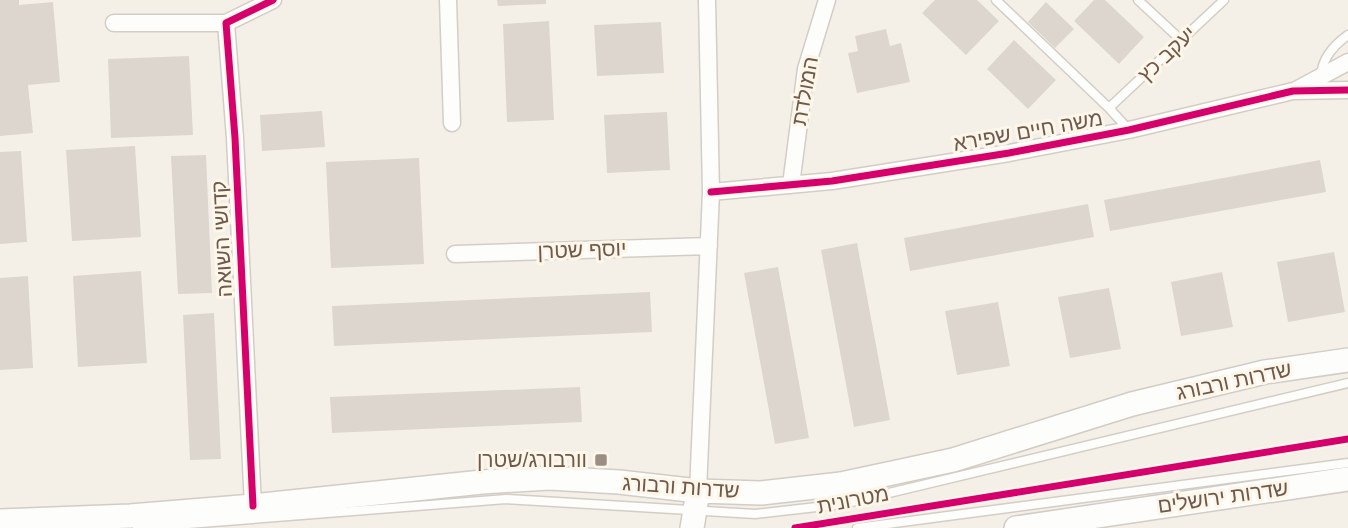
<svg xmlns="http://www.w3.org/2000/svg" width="1348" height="528" viewBox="0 0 1348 528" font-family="Arial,Heebo,sans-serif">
	<rect width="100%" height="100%" fill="#f4f0e8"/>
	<path fill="#ddd6ce" d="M0 0H19V5L53 2 60 82 28 85 33 133 0 136Z
		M497 0H546V4L498 6Z
		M935 0H977L999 21 966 55 922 13Z
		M1094 0H1105L1144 37 1119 64 1074 21Z
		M1046 2 1074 29 1055 48 1028 22Z
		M549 21 554 120 507 122 503 24Z
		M661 22 664 73 597 76 594 25Z
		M886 29 890 46 901 43 910 82 857 93 848 53 858 51 855 36Z
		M1014 40 1056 80 1028 109 987 69Z
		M189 56 193 135 111 138 108 59Z
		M322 111 325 147 262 151 260 115Z
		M667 112 670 170 607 173 604 115Z
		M135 146 141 237 72 241 66 150Z
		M21 151 27 242 0 244V152Z
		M206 155 212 293 178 294 171 156Z
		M419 158 424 264 331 268 326 162Z
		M1320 160 1326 192 1110 231 1104 200Z
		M1088 204 1094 237 910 271 904 238Z
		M857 243 890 420 854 427 821 250Z
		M1334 252 1345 312 1288 322 1277 262Z
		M778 267 809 438 775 444 744 273Z
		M141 271 147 363 78 367 73 276Z
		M1222 272 1233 327 1181 336 1171 282Z
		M28 276 33 368 0 370V278Z
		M1109 288 1121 349 1070 358 1058 297Z
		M650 292 652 332 334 346 332 306Z
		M998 302 1010 366 957 375 945 311Z
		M214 313 221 459 190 460 183 315Z
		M580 387 582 422 332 433 330 397Z"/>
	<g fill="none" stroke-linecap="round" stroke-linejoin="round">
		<g stroke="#d3cdc6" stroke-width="11">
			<path id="lane" d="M996 0 1109 108 1129 130
				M1138 0 1181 40
				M1321 76C1322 58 1334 45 1348 35
				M1109 108 1224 0
				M137 528 506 499 755 514 843 504 1348 383
				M857 528 1348 463"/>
		</g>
		<g stroke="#d3cdc6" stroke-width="19">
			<path id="street" d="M448 0 452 123
				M114 23H226
				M1296 90 1348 62
				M791 185 806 69 827 0
				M711 192 832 181 1009 153 1129 130 1293 91 1348 90
				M455 254 709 246
				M698 491 711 192 707 0
				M253 506 235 138 226 23 273 0"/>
		</g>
		<g stroke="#d2ccc4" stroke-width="26">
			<path id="secondary" d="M0 521 130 516 253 506 482 482 549 478 619 482 698 491 761 493 841 484 953 460 1132 404 1265 372 1348 360
				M692 528 698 491
				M1016 528 1348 479"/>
		</g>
		<use href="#lane" stroke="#fdfdfc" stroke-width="8"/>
		<use href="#street" stroke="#fdfdfc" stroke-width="16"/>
		<use href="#secondary" stroke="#fdfdfc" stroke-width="23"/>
		<g stroke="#fdf6e9" stroke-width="11">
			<path id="cycleway" d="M711 192 832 181 1009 153 1129 130 1293 91 1348 90
				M253 506 235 138 226 23 273 0
				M795 528 1348 439"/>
		</g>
		<use href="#cycleway" stroke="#d6006c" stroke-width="7"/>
	</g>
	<rect fill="#9d8e83" stroke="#fdf6e9" stroke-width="2.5" x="594" y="453" width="14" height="14" rx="3.5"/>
	<g text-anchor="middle" stroke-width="6" stroke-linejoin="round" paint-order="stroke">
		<g font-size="21" fill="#6e5a4c" stroke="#fdf6e9">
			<text transform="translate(1167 54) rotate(-43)" y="7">יעקב כץ</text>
			<text transform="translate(805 91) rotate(-80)" y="7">המולדת</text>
			<text transform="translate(1028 131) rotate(-10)" y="7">משה חיים שפירא</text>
			<text transform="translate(222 239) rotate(-93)" y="7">קדושי השואה</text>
			<text transform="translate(582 250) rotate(-2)" y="7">יוסף שטרן</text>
			<text transform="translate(1234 381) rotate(-12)" y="7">שדרות ורבורג</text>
			<text transform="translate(681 487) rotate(4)" y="7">שדרות ורבורג</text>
			<text transform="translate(1223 497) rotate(-8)" y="7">שדרות ירושלים</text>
			<text transform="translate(853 500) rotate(-11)" y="7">מטרונית</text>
		</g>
		<g font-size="21" fill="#6e5a4c" stroke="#fdf6e9" text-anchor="end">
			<text x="587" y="467">וורבורג/שטרן</text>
		</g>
	</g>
</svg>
